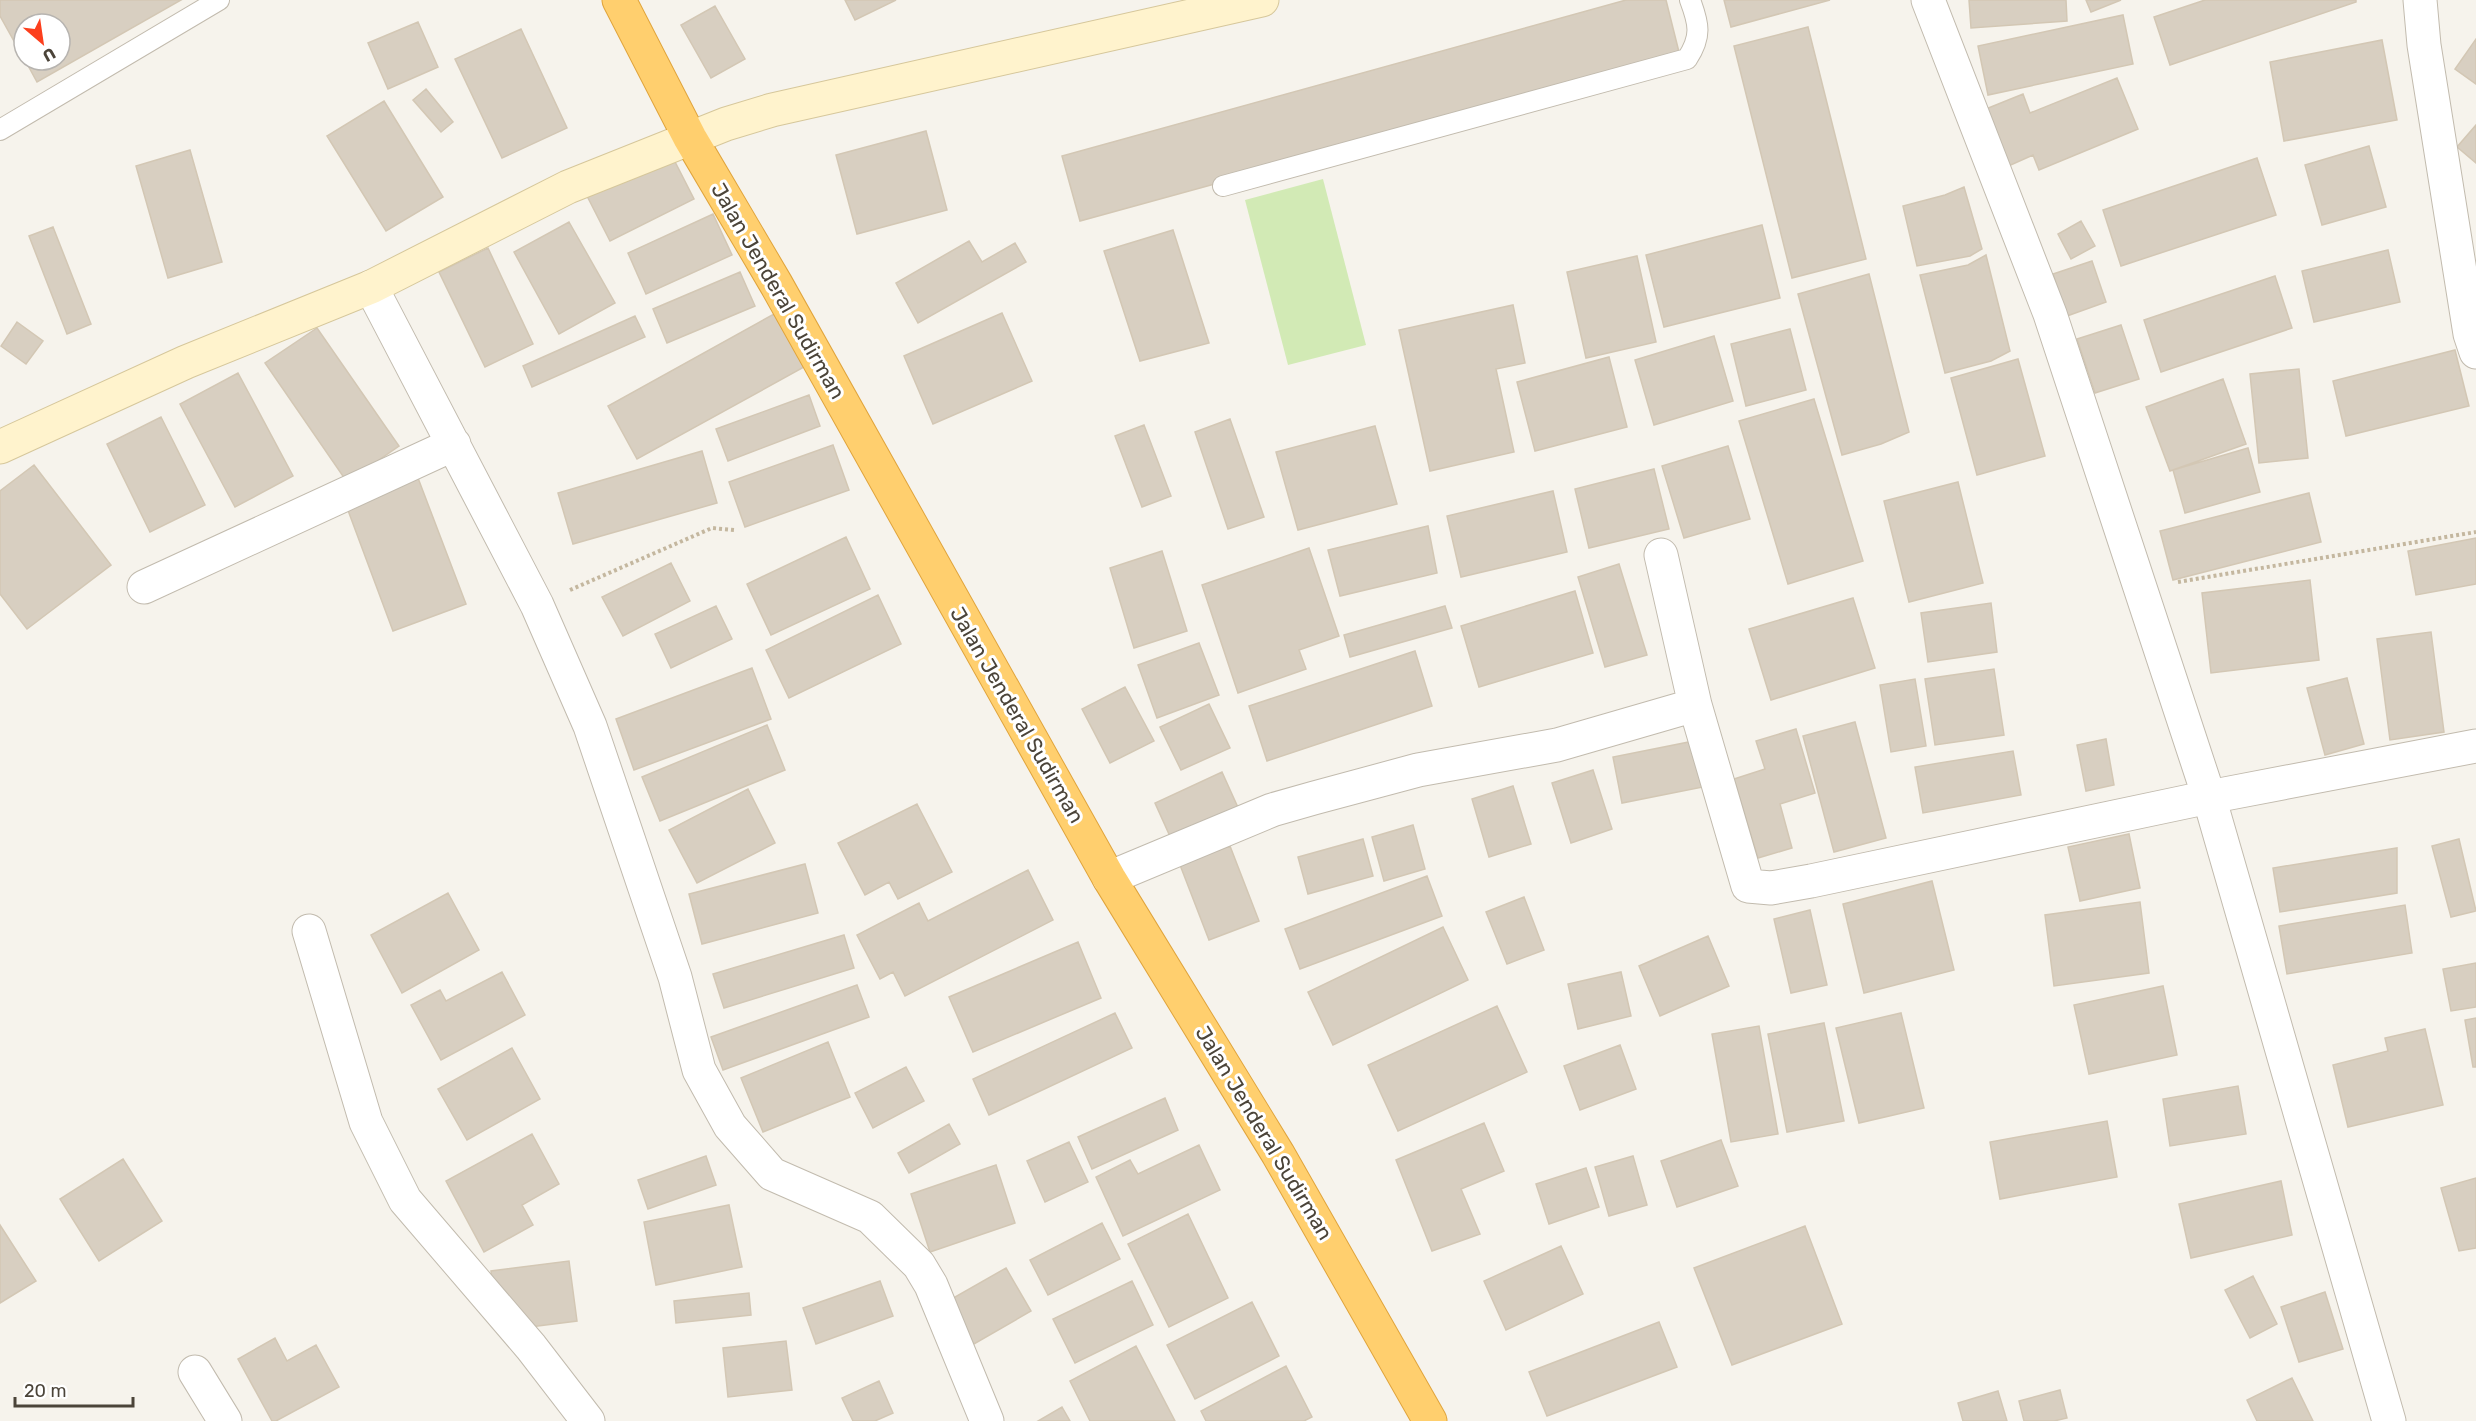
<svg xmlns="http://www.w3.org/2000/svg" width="2476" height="1421" viewBox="0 0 2476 1421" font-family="Rubik,sans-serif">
	<rect width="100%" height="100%" fill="#f6f3ec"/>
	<path fill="#d2eab5" d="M1323 179 1366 345 1288 365 1245 200Z"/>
	<path fill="#d8cfc1" stroke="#d3c7b4" stroke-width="1.5" d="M0 0H181L37 82 25 60H60V24H24V59L0 16Z
		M845 0H896L855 20Z
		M1626 0H1666L1680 56 1080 221 1062 156Z
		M1724 0H1830L1731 27Z
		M1969 0H2066L2067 21 1971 28Z
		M2086 0H2121L2091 12Z
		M2205 0H2356V2L2170 65 2154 17Z
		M715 6 745 59 711 78 681 25Z
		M2123 15 2133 64 1988 95 1978 46Z
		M418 22 438 67 388 89 368 43Z
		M1808 27 1866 259 1792 278 1734 46Z
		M521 29 567 128 502 158 455 59Z
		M2476 39V84L2455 69Z
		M2382 40 2397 120 2284 141 2270 62Z
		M2117 78 2138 129 2039 170 2033 155 2004 168 1981 111 2023 94 2030 113Z
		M426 89 453 122 441 132 413 100Z
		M384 101 443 197 386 231 327 136Z
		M2476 125V163L2457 147Z
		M926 131 947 210 857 234 836 155Z
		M2369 146 2386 207 2322 225 2305 165Z
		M190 150 222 262 168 278 136 166Z
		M669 150 694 199 610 241 585 192Z
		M2257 158 2276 215 2121 266 2103 210Z
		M1964 187 1982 249 1970 256 1917 266 1903 206 1945 195Z
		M713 214 732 255 646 294 628 253Z
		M2081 221 2095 246 2071 259 2058 234Z
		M569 222 615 303 559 334 514 252Z
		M1762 225 1780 298 1664 327 1646 255Z
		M53 227 91 324 67 334 29 236Z
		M1173 230 1209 343 1140 361 1104 251Z
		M969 241 982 262 1015 243 1026 262 918 323 896 283Z
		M488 248 533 344 485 367 439 272Z
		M2388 250 2400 302 2314 322 2302 271Z
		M1986 255 2010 351 1991 361 1945 373 1920 275 1968 265Z
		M1637 256 1656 342 1586 358 1567 272Z
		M2092 261 2106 302 2067 316 2053 274Z
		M740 272 755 306 667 343 653 309Z
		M1869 274 1909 432 1881 444 1842 455 1798 294Z
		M2275 276 2292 328 2161 372 2144 320Z
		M1513 305 1525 363 1496 369 1514 452 1430 471 1399 330Z
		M1002 313 1032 381 933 424 904 356Z
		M774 314 804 367 637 459 608 406Z
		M635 316 645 337 532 387 523 366Z
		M17 322 43 341 26 364 1 346Z
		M2121 325 2139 379 2095 393 2077 339Z
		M317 328 399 446 347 482 265 363Z
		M1790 329 1806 390 1746 406 1731 344Z
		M1714 336 1733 401 1654 425 1635 360Z
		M2455 350 2469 406 2346 436 2333 381Z
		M1609 357 1627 427 1535 451 1517 382Z
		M2018 359 2045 456 1977 475 1951 378Z
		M2299 369 2308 458 2259 463 2250 374Z
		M238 373 293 476 235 507 180 404Z
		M2223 379 2246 444 2170 471 2146 407Z
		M809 395 820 426 728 461 716 429Z
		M1814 399 1863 561 1788 584 1739 421Z
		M161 417 205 505 150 532 107 444Z
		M1230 419 1264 517 1228 529 1195 432Z
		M1144 425 1171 496 1142 507 1115 436Z
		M1375 426 1397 504 1298 530 1276 452Z
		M833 445 849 490 745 527 729 482Z
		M1728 446 1750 519 1684 538 1662 466Z
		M2248 448 2260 492 2185 513 2173 470Z
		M702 451 717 503 573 544 558 493Z
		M34 465 111 565 27 629 0 594V491Z
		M1654 469 1669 529 1589 548 1575 489Z
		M418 478 466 604 393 631 346 505Z
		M1958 482 1983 583 1909 602 1884 501Z
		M1553 491 1567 552 1461 577 1447 516Z
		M2309 493 2321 542 2173 580 2160 531Z
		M1428 526 1437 573 1340 596 1328 550Z
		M846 537 870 589 771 635 747 584Z
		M2476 538V584L2416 595 2408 551Z
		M1309 548 1339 636 1299 650 1306 669 1238 693 1202 585Z
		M1162 551 1187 631 1134 648 1110 568Z
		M671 563 690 601 623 636 602 597Z
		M1619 564 1647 655 1605 667 1578 577Z
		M2310 580 2319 660 2211 673 2202 593Z
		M1575 591 1593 653 1479 687 1461 626Z
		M878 595 901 644 789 698 766 650Z
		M1853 598 1875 668 1771 700 1749 629Z
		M1991 603 1997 652 1928 662 1921 613Z
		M716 606 732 639 671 668 655 634Z
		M1445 606 1452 628 1350 657 1344 635Z
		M2431 632 2444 732 2390 740 2377 639Z
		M1199 643 1219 695 1157 718 1138 665Z
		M1415 651 1432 706 1267 761 1249 706Z
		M752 668 771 719 634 770 616 719Z
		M1994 669 2004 735 1935 745 1925 679Z
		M2347 678 2364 744 2325 755 2307 688Z
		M1915 679 1926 746 1891 752 1880 685Z
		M1125 687 1154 741 1110 763 1082 709Z
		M1209 704 1230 748 1181 770 1160 727Z
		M1855 722 1886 838 1834 852 1803 736Z
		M767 725 785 770 660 821 642 777Z
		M1796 729 1815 793 1780 804 1792 848 1758 858 1734 779 1765 769 1756 741Z
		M2106 739 2114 785 2086 791 2077 745Z
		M1694 741 1703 787 1622 803 1613 757Z
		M2013 751 2021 795 1923 813 1915 767Z
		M1593 770 1612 829 1571 843 1552 783Z
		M1222 772 1240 812 1173 843 1155 803Z
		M1513 786 1531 844 1489 857 1472 799Z
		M748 789 775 843 697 883 669 830Z
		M917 804 952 872 898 899 889 882 865 895 838 843Z
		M1413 825 1425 869 1384 881 1372 837Z
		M2129 834 2140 888 2080 901 2068 847Z
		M1363 839 1373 876 1308 894 1298 857Z
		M2459 839 2476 911 2451 917 2432 846Z
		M1230 846 1259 921 1209 940 1180 865Z
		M2397 848V893L2280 912 2273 868Z
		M805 864 818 913 702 944 689 894Z
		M1028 870 1053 920 905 996 893 972 880 979 857 935 919 903 928 921Z
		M1427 876 1442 916 1300 969 1285 929Z
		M1932 881 1954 970 1864 993 1843 904Z
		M448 893 479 950 402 993 371 935Z
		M1524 897 1544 950 1507 964 1486 912Z
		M2140 902 2149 973 2054 986 2045 915Z
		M2405 905 2412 953 2287 974 2279 926Z
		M1810 910 1827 985 1791 993 1774 919Z
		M1443 927 1468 980 1333 1045 1308 992Z
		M844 935 854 968 724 1008 713 974Z
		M1708 936 1729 986 1660 1016 1639 966Z
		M1078 942 1101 998 973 1052 949 997Z
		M2476 963V1007L2451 1011 2443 969Z
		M502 972 525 1015 441 1060 411 1005 440 990 446 1001Z
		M1621 972 1631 1016 1578 1029 1568 984Z
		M857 985 869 1017 723 1070 711 1037Z
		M2163 986 2177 1055 2089 1074 2074 1005Z
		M1497 1006 1527 1072 1398 1131 1368 1065Z
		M1115 1013 1132 1048 989 1115 973 1079Z
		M1901 1013 1924 1108 1859 1123 1836 1028Z
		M2476 1018V1067H2473L2465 1020Z
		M1824 1023 1844 1121 1787 1132 1768 1034Z
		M1759 1026 1778 1134 1731 1142 1712 1034Z
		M2425 1029 2443 1105 2348 1127 2333 1065 2388 1051 2385 1038Z
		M828 1042 850 1097 763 1132 741 1078Z
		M1620 1045 1636 1089 1580 1110 1564 1066Z
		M512 1048 540 1099 467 1140 438 1089Z
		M906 1067 924 1101 873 1128 855 1093Z
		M2238 1086 2246 1134 2170 1146 2163 1099Z
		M1165 1098 1178 1130 1092 1169 1078 1137Z
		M2107 1121 2117 1177 2000 1199 1990 1142Z
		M1484 1123 1504 1171 1461 1189 1480 1234 1432 1251 1396 1160Z
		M949 1124 960 1144 909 1173 898 1153Z
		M532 1134 559 1184 522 1205 533 1225 484 1252 446 1181Z
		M1721 1140 1738 1186 1677 1207 1661 1161Z
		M1069 1142 1088 1182 1045 1202 1027 1161Z
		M1199 1145 1220 1190 1123 1236 1096 1177 1130 1160 1138 1174Z
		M706 1156 716 1185 648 1209 638 1180Z
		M1633 1156 1647 1205 1609 1216 1595 1167Z
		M123 1159 162 1221 99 1261 60 1199Z
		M996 1165 1015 1223 930 1252 911 1194Z
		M1586 1168 1599 1207 1549 1224 1536 1184Z
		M2476 1178V1248L2459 1251 2441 1188Z
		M2281 1181 2292 1235 2191 1258 2179 1204Z
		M729 1205 742 1267 656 1285 644 1222Z
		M1188 1214 1228 1298 1169 1327 1128 1244Z
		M1102 1223 1120 1259 1048 1295 1030 1260Z
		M0 1225 36 1281 0 1303Z
		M1805 1226 1842 1324 1732 1365 1694 1268Z
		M1561 1246 1583 1294 1506 1330 1484 1281Z
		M569 1261 577 1321 498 1331 491 1271Z
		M1006 1268 1031 1311 974 1344 948 1301Z
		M2253 1276 2277 1324 2250 1338 2225 1290Z
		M880 1281 893 1316 816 1344 803 1308Z
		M1132 1281 1153 1325 1075 1363 1053 1319Z
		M2325 1292 2343 1349 2299 1362 2281 1307Z
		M749 1293 751 1315 676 1323 674 1301Z
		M1252 1302 1279 1356 1195 1399 1167 1345Z
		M1659 1322 1677 1367 1547 1416 1529 1372Z
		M275 1338 287 1361 316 1345 339 1387 276 1421H272L238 1359Z
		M786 1341 792 1390 728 1397 723 1348Z
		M1136 1346 1175 1421H1090L1070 1381Z
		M1286 1366 1312 1417 1304 1421H1206L1201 1411Z
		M2292 1378 2313 1421H2257L2247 1400Z
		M879 1381 893 1413 875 1421H853L842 1398Z
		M2060 1390 2067 1418 2054 1421H2024L2019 1401Z
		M1998 1391 2007 1421H1963L1958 1403Z
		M1062 1407 1070 1421H1038Z"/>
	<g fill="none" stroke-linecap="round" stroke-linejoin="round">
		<g stroke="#c2bbae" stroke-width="22">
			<path id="lane" d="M0 130 219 0
				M1223 186 1687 59C1702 36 1699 24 1690 0"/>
		</g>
		<g stroke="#c2bbae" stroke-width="35">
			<path id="street" d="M1928 0 2050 314 2209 797 2389 1421
				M2420 0 2424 45 2470 334 2476 352
				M371 287 537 605 590 726 675 977 699 1070 730 1126 772 1174 870 1217 919 1265 931 1285 987 1421
				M1661 555 1695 705 1748 886 1771 888 1811 881 2209 797 2476 746
				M144 587 454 444
				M1109 878 1272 810 1314 798 1418 770 1557 745 1695 705
				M309 931 366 1122 405 1200 531 1347 588 1421
				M195 1372 225 1421"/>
		</g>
		<g stroke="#d6c79b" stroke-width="35">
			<path id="secondary" d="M0 447 186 362 371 287 568 187 726 124 772 110 1262 0"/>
		</g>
		<g stroke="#e0a43c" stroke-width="35">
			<path id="highway" d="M619 0 690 138 776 284 1109 878 1278 1154 1430 1421"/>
		</g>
		<path stroke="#c4b79f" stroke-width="4" stroke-dasharray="3 3" stroke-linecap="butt" d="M2178 582 2476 532
			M570 590 712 528 734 530"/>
		<use href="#lane" stroke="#fff" stroke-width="20"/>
		<use href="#street" stroke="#fff" stroke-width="33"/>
		<use href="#secondary" stroke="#fff3cd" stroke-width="33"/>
		<use href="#highway" stroke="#ffcf6e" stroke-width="33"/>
	</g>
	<g text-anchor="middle" stroke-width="6" stroke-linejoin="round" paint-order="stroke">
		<g font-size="21" fill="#4b4439" stroke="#fff">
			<text transform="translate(778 291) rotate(60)" y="7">Jalan Jenderal Sudirman</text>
			<text transform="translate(1017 715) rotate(60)" y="7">Jalan Jenderal Sudirman</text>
			<text transform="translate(1264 1133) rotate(59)" y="7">Jalan Jenderal Sudirman</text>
		</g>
	</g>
	<g transform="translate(42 42) rotate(151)"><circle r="28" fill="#ffffff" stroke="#b7b4b0" stroke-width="1.5"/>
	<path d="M0-4.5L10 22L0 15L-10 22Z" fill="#fc3f1d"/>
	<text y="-9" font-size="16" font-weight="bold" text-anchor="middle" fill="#4b4439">U</text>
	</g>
	<path d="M15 1397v9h118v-9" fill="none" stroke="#4b4439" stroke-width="3"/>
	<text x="24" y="1397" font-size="18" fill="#4b4439" stroke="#ffffff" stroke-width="4.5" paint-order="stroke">20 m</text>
</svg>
